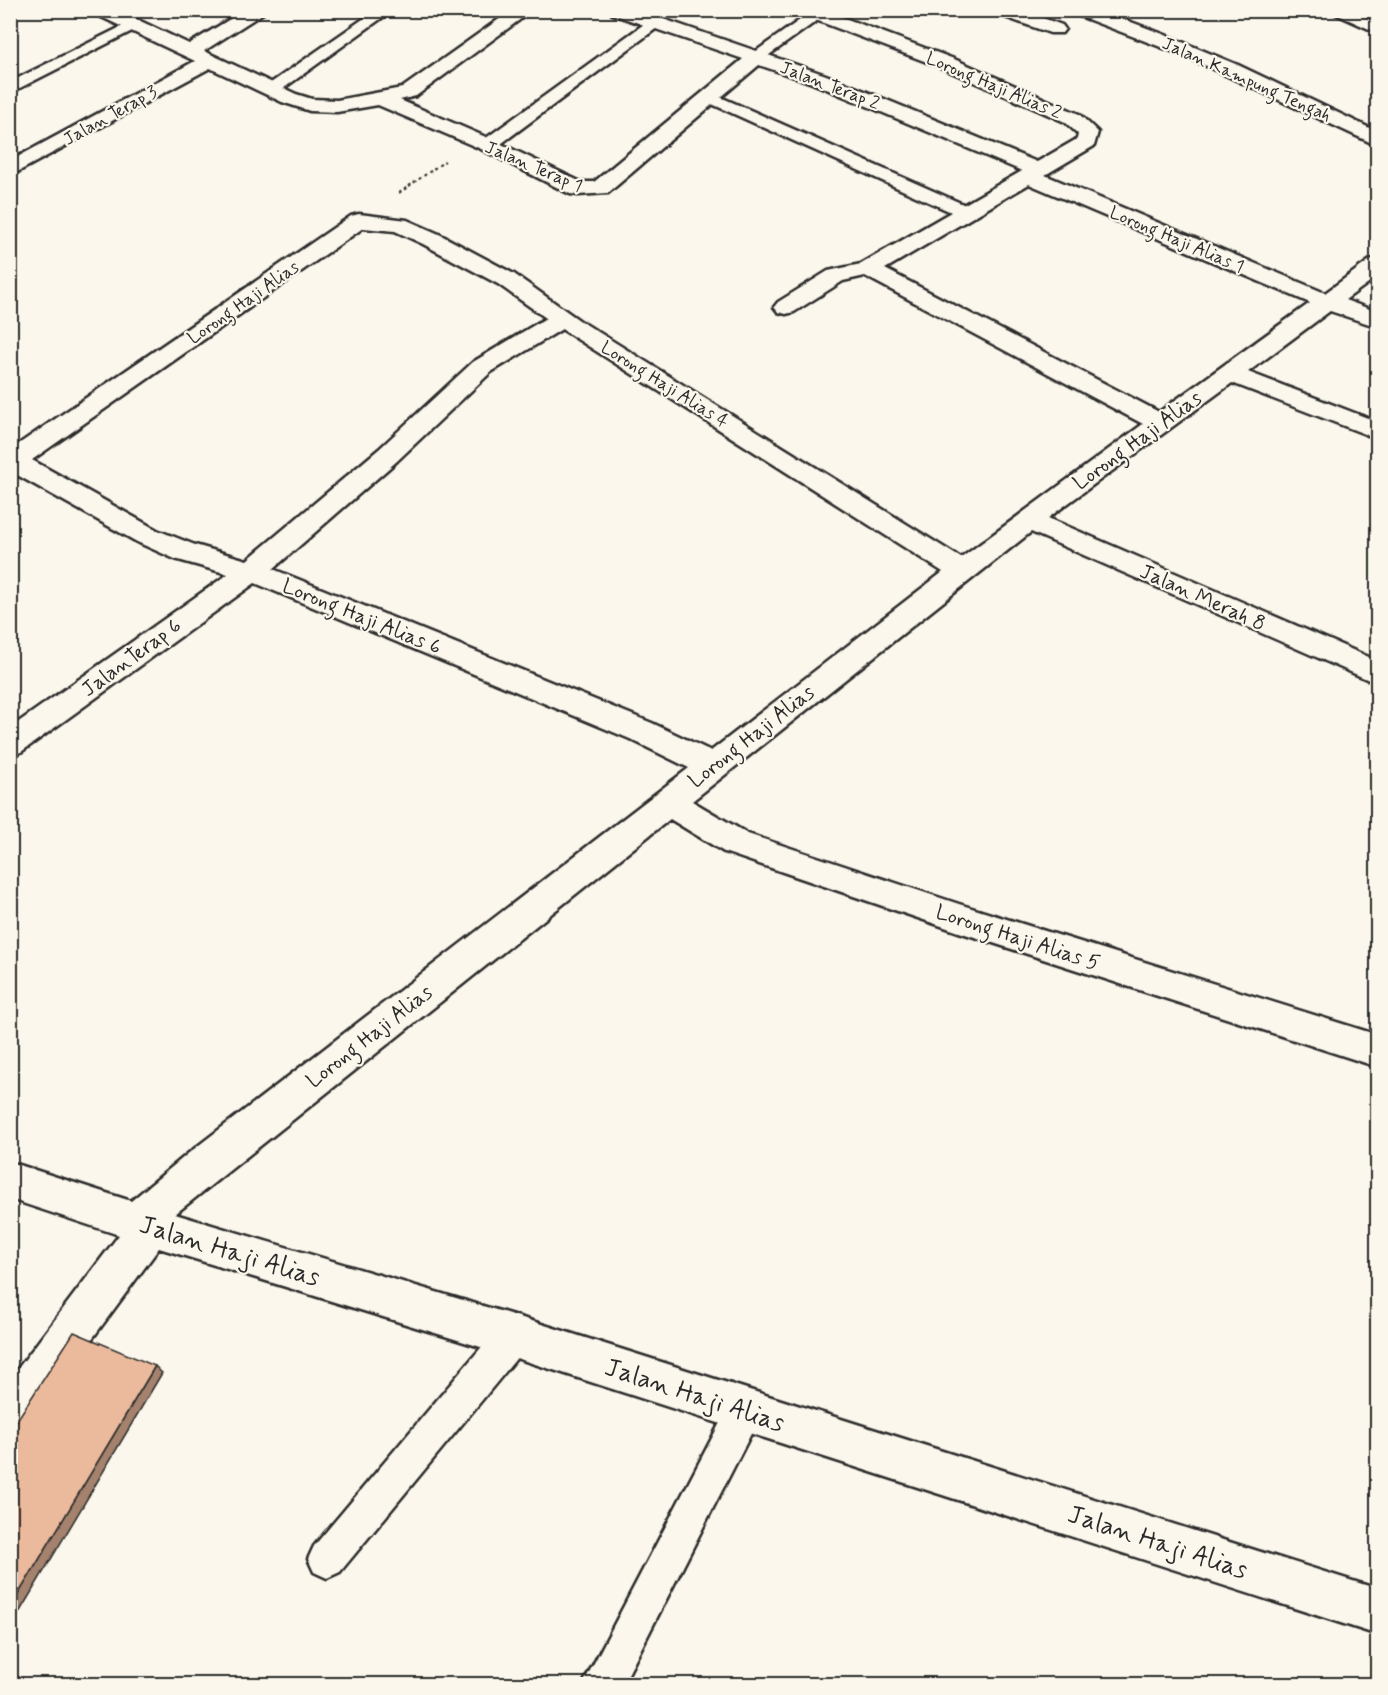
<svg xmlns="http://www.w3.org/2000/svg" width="1388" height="1695" viewBox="0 0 1388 1695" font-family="Mynerve,sans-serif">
	<rect width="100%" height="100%" fill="#fbf7ec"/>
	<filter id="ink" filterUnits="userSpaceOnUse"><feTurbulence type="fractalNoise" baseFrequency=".0167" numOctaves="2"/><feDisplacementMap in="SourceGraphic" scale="12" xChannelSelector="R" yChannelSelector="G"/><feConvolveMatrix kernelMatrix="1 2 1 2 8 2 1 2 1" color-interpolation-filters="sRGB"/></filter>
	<g filter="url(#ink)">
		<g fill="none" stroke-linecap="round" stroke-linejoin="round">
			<g stroke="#2b2b2b" stroke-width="5">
				<path id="service" d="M376 10H393L277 93H265L263 90 265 87Z
					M814 10H832L762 60H752L749 57 752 54Z
					M1327 10H1348L1378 23V33Z
					M656 18 663 22 661 25 494 149H482L480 145 482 141 651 19Z
					M133 21 140 25 138 28 10 93V82Z
					M709 92 972 208 975 212 972 216H960L703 100 701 97 703 94Z
					M513 1319 525 1324 530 1336 525 1348 340 1572 327 1578 314 1572 308 1559 314 1546 501 1324Z
					M745 1392 757 1398 763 1410 757 1422 623 1684H583L733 1398Z"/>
			</g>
			<g stroke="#2b2b2b" stroke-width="5">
				<path id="minor" d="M92 10H117L189 44 245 10H268L204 51 296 94 312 99 337 100 402 88 512 10H533L416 96 400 100 495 141 581 182H594L743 59 612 14 609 10H637L826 75 1037 162 1077 139 1078 134 1065 122 940 67 813 19 810 15 813 11 823 10 954 59 1079 114 1098 132 1094 146 1045 175 1325 293 1370 260 1378 258V276L1345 300 1378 312V327L1330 311 1248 372 1378 422V439L1232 383 1048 518 1378 661V684L1031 532 692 801 748 834 959 904 1378 1035V1067L959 932 724 852 670 819 175 1214 513 1315 1378 1589V1635L513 1357 159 1248 25 1430 10 1436V1379L119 1235 10 1199V1162L131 1201 190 1152 689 768 630 739 255 583 21 752 10 756V728L228 574 175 559 137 542 10 471V450L351 216 359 214 407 220 439 234 514 274 579 320 961 558 1143 424 865 276 843 281 794 312 786 314 778 312 774 307 778 302 828 271 861 264 1022 171 812 83 759 65 608 193 578 195 570 194 481 149 378 105 337 112 310 111 282 102 210 68 10 176V161L195 61 95 14ZM1029 184 1310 303 1159 412 885 269ZM363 228 395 231 423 244 498 284 546 318 473 362 379 449 247 560 195 545 157 530 32 460ZM562 329 563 330 943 572 711 751 652 723 273 569 397 461 491 372Z
					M993 10H1021L1062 25 1065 29 1062 33H1050L996 14Z"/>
			</g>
			<g stroke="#2b2b2b" stroke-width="5">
				<path id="tertiary" d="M1071 10H1099L1163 34 1238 65 1378 132V146L1187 57 1074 14Z"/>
			</g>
			<path stroke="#2b2b2b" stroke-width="2" stroke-dasharray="3 3" stroke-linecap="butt" d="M399 193 445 161"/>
			<use href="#service" fill="#fbf7ec" fill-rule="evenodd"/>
			<use href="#minor" fill="#fbf7ec" fill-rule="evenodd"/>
			<use href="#tertiary" fill="#fbf7ec" fill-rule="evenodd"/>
		</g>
		<path fill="#a4826d" stroke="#2b2b2b" stroke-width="1.5" d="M155 1366 162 1373 10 1628V1608Z"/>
		<path fill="#ebba9c" stroke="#2b2b2b" stroke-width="1.5" d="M74 1332 155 1366 10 1608V1431Z"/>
	</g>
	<g text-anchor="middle" stroke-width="4.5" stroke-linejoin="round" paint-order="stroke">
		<g font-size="18" fill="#2b2b2b" stroke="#fbf7ec">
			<text transform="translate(1247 79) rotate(24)" y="6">Jalan Kampung Tengah</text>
			<text transform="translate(830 85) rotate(21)" y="6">Jalan Terap 2</text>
			<text transform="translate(994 85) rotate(23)" y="6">Lorong Haji Alias 2</text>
			<text transform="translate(110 115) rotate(-29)" y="6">Jalan Terap 3</text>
			<text transform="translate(534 166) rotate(23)" y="6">Jalan Terap 1</text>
			<text transform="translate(1177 239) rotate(23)" y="6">Lorong Haji Alias 1</text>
			<text transform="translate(243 302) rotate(-35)" y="6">Lorong Haji Alias</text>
			<text transform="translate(665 384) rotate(32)" y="6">Lorong Haji Alias 4</text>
		</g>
		<g font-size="21" fill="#2b2b2b" stroke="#fbf7ec">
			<text transform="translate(1137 440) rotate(-36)" y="7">Lorong Haji Alias</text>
			<text transform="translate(1203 597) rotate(24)" y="7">Jalan Merah 8</text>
			<text transform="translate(362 616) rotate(22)" y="7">Lorong Haji Alias 6</text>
			<text transform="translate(131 657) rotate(-36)" y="7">JalanTerap 6</text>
			<text transform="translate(751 736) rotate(-38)" y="7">Lorong Haji Alias</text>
			<text transform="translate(1018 937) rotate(18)" y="7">Lorong Haji Alias 5</text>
			<text transform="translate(369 1036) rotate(-38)" y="7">Lorong Haji Alias</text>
		</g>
		<g font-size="26" fill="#2b2b2b" stroke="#fbf7ec">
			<text transform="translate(230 1250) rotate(17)" y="9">Jalan Haji Alias</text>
			<text transform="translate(695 1394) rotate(18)" y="9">Jalan Haji Alias</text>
			<text transform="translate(1158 1541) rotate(18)" y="9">Jalan Haji Alias</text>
		</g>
	</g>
	<rect width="1388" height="1695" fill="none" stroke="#fbf7ec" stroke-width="36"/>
	<rect x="18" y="18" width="1352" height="1659" fill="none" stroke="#2b2b2b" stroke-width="2" filter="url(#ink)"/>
</svg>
